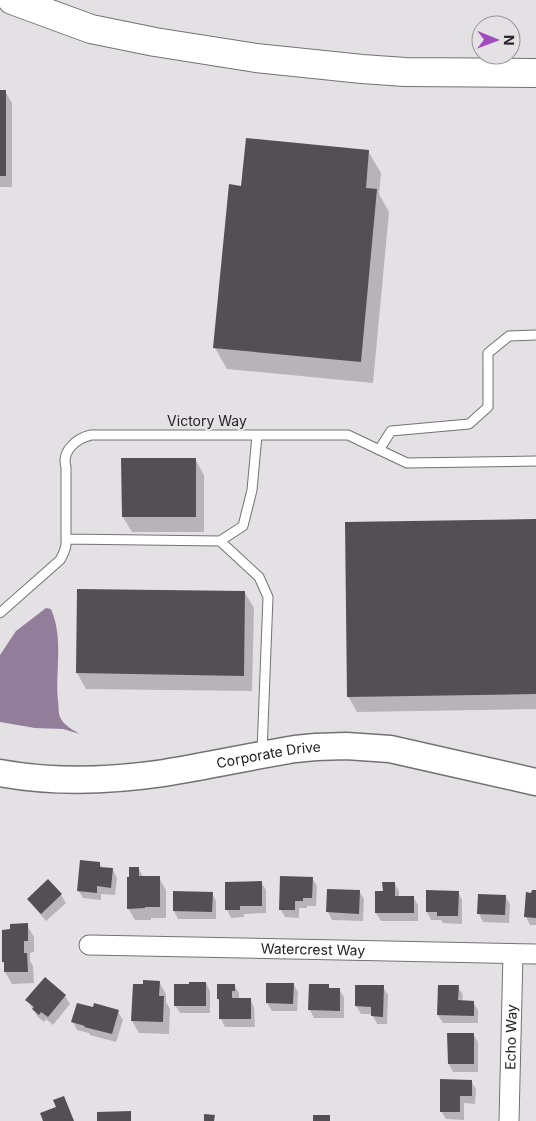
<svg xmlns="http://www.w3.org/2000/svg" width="536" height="1121" viewBox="0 0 536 1121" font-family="Inter,sans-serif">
	<rect width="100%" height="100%" fill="#e4e1e5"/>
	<path fill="#927d9a" d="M46 608 51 609C64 640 55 669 58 701 59 706 58 712 60 717 63 725 73 730 80 734L63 729 35 728 0 722V655L16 631Z"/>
	<path fill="#0003" d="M0 91H5L12 103V187H0Z
		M368 151 381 173 379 194 389 212 373 383 227 369 215 348 243 187Z
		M195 459 204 475V532H132L123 517Z
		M536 520V709L357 712 348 696Z
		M79 590 245 593 254 608 252 691 86 689 77 673Z
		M99 863 102 868 113 870 117 878 115 895 101 894V900L83 898 78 890Z
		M138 868 144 878H159L166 890V918H151V920H135L128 908Z
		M312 878 317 886 316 906H307V908H299V918L285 917 281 910Z
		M48 881 61 895 66 903 46 921 34 907 29 899Z
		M261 882 266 890V913L244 914V917L231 918 227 910Z
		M394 883 399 891V897H413L418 905V921H381L376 913V892H384Z
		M328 890 359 891 364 899 363 921 332 920 328 912Z
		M458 892 462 900V924L443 923 441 920H431L427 912Z
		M536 892V925H530L526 917Z
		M212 893 216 901V919H178L174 911Z
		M505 896 510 904 509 923 483 922 479 914Z
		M27 925 34 937V952L30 953V961L33 966 34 983 12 984 5 972V965L3 962 11 930Z
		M45 979 65 996 70 1004 53 1025 46 1019 44 1022 38 1017 27 1000Z
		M159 982 166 994V1002L170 1009 169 1034 139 1033 132 1021Z
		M206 983 210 991V1013H180L175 1005Z
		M293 984 298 992 297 1011H272L267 1003Z
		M234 985 239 993V999H250L254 1007 255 1027H225L221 1019 220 1003 218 999V986Z
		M328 986 330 989H339L344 997V1018H314L310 1010Z
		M356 986 383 987 388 995 387 1024H377L372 1014H361L356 1006Z
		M458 987 463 995 462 1002H473L478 1010V1023H443L438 1015Z
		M94 1009 118 1012 123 1020 116 1042 90 1035 89 1033 77 1030 73 1022Z
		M449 1034H473L478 1042V1072H453L449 1064Z
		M471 1081 476 1089 475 1104 464 1103V1120L446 1119 441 1111Z"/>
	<path fill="#535054" d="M0 90H6V176H0Z
		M246 138 369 150 366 188 377 189 361 362 213 348 229 184 241 186Z
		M121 458H196V517H122Z
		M536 519V694L347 697 345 522Z
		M77 589 245 591 244 676 76 673Z
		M80 860 100 862V867L113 868 111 888 97 886V893L77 891Z
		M129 867H139V876H160V907H145V908L127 909V877H129Z
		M280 876 313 877 312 898H303V901H295V910H279Z
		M48 879 62 894 41 914 27 899Z
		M262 881V906H240V910H225V882Z
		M382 882H395V896H414V913H375V891H383Z
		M327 889 360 890 359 914 326 912Z
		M426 890 459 891 458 916H437V912H426Z
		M532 890H536V918L524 917 526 892 531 893Z
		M173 891 213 892 212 912 173 911Z
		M478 894 506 895 505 915 477 914Z
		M28 923V941H24V953H27L28 972H4V962H2V930L10 929V924Z
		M45 977 66 995 48 1017 41 1012 39 1015 32 1009 34 1007 25 1000Z
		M143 980 160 981 159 996H164L163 1022 131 1021 133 984H143Z
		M189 982H206V1006H174V984H189Z
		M266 983H294L293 1004 266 1003Z
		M217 984H235V991H232V998H251V1019H219V999H217Z
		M309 984H329V988H340V1011L308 1010Z
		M355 985H384L383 1017 371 1016V1007L355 1006Z
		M438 985H459L458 1000 474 1001V1016L437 1015Z
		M77 1003 93 1007 94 1003 119 1010 112 1034 84 1027 85 1026 71 1022Z
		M447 1033H474V1064H448Z
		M440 1079 472 1080V1096H460V1112H440Z
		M64 1096 74 1121H43L40 1113 56 1107 53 1100Z
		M131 1111V1121H97V1112Z
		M204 1114 215 1115 214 1121H204Z
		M313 1115H330V1121H313Z"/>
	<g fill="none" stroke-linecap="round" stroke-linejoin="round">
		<g stroke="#747175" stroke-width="11">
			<path id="lane" d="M379 450 391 431 469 424 488 407V353L509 336 536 335
				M66 539 220 541 243 526 252 490 257 435
				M220 541 259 577 268 597 262 752
				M0 613 60 560C64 553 67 547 66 539V467C61 451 77 438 91 435H348L407 463 536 461"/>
		</g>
		<g stroke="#747175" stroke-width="21">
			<g id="street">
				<path id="s1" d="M89 945 536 954"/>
				<path id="s2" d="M509 1121 513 954"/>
			</g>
		</g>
		<g stroke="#747175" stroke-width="29">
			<g id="secondary">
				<path id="s3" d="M0 773C54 783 110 781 164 773 208 766 252 756 295 749L316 747 346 746 390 749 536 782"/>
			</g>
		</g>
		<g stroke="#747175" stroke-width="30">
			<path id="highway" d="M12 0 91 29 155 42 256 58 362 69 405 72 536 73"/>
		</g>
		<use href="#lane" stroke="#fff" stroke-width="9"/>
		<use href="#street" stroke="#fff" stroke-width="19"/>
		<use href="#secondary" stroke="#fff" stroke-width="26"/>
		<use href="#highway" stroke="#fff" stroke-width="28"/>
	</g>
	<g text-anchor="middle" stroke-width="5" stroke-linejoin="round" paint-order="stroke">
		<g font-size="14" fill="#232224" stroke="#e4e1e5">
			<text x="207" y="426">Victory Way</text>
			<text dy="5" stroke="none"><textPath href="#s3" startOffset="271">Corporate Drive</textPath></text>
			<text dy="5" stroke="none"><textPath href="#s1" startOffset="224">Watercrest Way</textPath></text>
			<text dy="5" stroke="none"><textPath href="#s2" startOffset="84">Echo Way</textPath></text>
		</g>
	</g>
	<g transform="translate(496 40) rotate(91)"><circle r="24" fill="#e4e1e5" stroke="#979598"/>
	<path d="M0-4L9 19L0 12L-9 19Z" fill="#a14dbc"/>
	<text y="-8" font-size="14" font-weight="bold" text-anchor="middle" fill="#232224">N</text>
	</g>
</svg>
